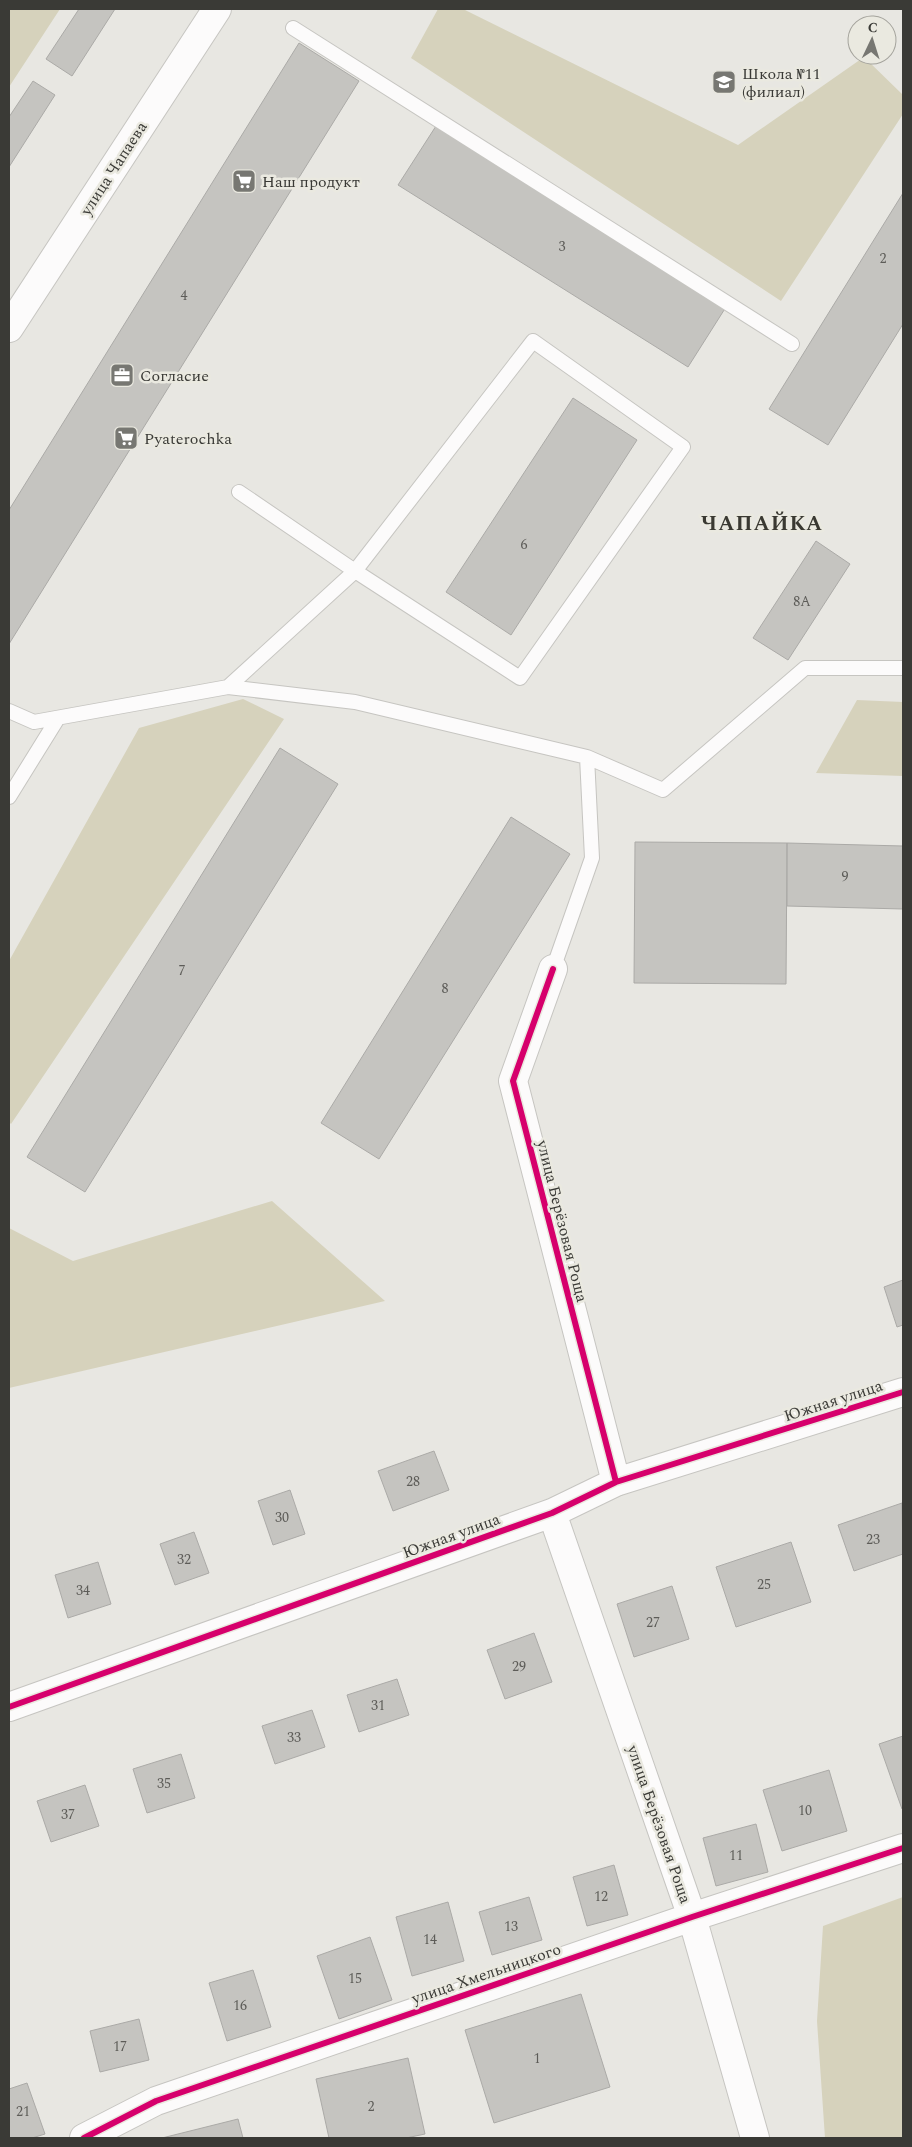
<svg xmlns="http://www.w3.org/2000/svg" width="912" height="2147" viewBox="0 0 912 2147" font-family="Spectral,serif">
	<rect width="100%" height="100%" fill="#e8e7e2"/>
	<path fill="#d6d2bc" d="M9 9H60L9 87Z
		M438 9H463L738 145 864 57 903 95V114L781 301 411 58Z
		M243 699 284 719 11 1124 9 1122V961L139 728Z
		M857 700 903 702V776L816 773Z
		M272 1201 385 1301 9 1388V1228L73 1261Z
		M903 1897V2138H825L817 2021 823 1926Z"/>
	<path fill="#c5c4c0" stroke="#abaaa7" d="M79 9H115L72 76 46 59Z
		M299 43 359 81 9 644V510Z
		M33 81 55 95 9 167V117Z
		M436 126 726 307 688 367 398 185Z
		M903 193V324L828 445 769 409Z
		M573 398 637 440 511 635 446 592Z
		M816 541 850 564 788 660 753 638Z
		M280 748 338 784 85 1192 27 1157Z
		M511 817 570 854 379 1159 321 1123Z
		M635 842 787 843 786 984 634 983Z
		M787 843 903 846V909L787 906Z
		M903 1280V1325L897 1327 884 1287Z
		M434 1451 449 1490 393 1511 378 1471Z
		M290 1490 305 1534 273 1545 258 1501Z
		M902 1503 903 1554 854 1571 838 1525Z
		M194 1532 209 1573 175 1585 160 1544Z
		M791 1542 811 1602 736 1627 716 1567Z
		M98 1562 111 1604 68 1618 55 1575Z
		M672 1586 689 1639 634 1657 617 1604Z
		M534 1633 552 1682 505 1699 487 1650Z
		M397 1679 409 1715 359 1732 347 1695Z
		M312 1710 325 1747 275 1764 262 1726Z
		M903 1736V1808L902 1809 879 1744Z
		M181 1754 195 1798 147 1813 133 1769Z
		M829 1770 847 1831 782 1851 763 1790Z
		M85 1785 99 1826 51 1842 37 1801Z
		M756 1824 768 1872 716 1886 703 1838Z
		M614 1865 628 1915 587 1926 573 1877Z
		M529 1897 542 1940 492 1955 479 1912Z
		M448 1902 464 1961 412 1976 396 1917Z
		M370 1937 392 2000 339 2019 317 1956Z
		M253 1970 271 2027 227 2041 209 1983Z
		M581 1994 610 2087 494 2123 465 2030Z
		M139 2019 149 2060 100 2072 90 2031Z
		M408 2058 425 2134 406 2138H329L316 2079Z
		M27 2083 45 2134 32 2138H9V2089Z
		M238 2119 243 2138H162Z"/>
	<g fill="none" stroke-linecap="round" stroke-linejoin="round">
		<g stroke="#c6c5c1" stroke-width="16">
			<path id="lane" d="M293 28 792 344
				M228 687 355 571 520 678 683 447 533 341 355 571 239 492
				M9 711 34 722 228 687 355 702 587 757 592 858 553 969
				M587 757 663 790 805 668H903
				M9 797 58 718"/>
		</g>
		<g stroke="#c6c5c1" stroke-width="30">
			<path id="street" d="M553 969 513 1081 616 1482
				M552 1513 692 1917 755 2138
				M9 1707 552 1513 616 1482 903 1392
				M84 2138 156 2101 692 1917 903 1848"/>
		</g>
		<g stroke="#c6c5c1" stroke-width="30">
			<path id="secondary" d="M9 328 217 9"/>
		</g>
		<use href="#lane" stroke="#fcfbfb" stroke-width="14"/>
		<use href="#street" stroke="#fcfbfb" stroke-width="28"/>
		<use href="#secondary" stroke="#fcfbfb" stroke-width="28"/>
		<g stroke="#eae9e0" stroke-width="9">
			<path id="cycleway" d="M553 969 513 1081 616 1482
				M9 1707 552 1513 616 1482 903 1392
				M84 2138 156 2101 692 1917 903 1848"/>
		</g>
		<use href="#cycleway" stroke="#d6006c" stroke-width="6"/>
	</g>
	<defs>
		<g id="school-square" transform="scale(1.25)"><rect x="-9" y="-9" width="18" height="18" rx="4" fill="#777772" stroke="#eae9e0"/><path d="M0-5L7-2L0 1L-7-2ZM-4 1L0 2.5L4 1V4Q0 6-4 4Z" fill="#fff"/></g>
		<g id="supermarket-square" transform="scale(1.25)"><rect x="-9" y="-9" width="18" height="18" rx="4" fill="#777772" stroke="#eae9e0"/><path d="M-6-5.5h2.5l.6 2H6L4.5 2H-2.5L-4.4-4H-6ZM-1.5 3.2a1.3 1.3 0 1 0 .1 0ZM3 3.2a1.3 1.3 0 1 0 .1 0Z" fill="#fff"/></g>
		<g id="office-square" transform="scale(1.25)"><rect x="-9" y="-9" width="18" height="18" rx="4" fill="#777772" stroke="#eae9e0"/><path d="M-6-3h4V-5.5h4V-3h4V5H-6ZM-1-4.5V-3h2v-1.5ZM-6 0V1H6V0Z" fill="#fff"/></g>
	</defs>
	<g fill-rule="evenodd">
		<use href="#school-square" x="724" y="82"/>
		<use href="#supermarket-square" x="244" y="181"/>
		<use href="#office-square" x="122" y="375"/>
		<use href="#supermarket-square" x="126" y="438"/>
	</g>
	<g text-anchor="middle" stroke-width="5" stroke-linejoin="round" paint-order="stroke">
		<g font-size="14" fill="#5d5c58">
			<text x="562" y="251">3</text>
			<text x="883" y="263">2</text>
			<text x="184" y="300">4</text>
			<text x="524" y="549">6</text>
			<text x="802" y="606">8А</text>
			<text x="845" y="881">9</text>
			<text x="182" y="975">7</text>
			<text x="445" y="993">8</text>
			<text x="413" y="1486">28</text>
			<text x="282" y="1522">30</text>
			<text x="873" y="1544">23</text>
			<text x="184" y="1564">32</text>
			<text x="764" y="1589">25</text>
			<text x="83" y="1595">34</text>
			<text x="653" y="1627">27</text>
			<text x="519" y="1671">29</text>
			<text x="378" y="1710">31</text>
			<text x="294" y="1742">33</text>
			<text x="164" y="1788">35</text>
			<text x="805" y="1815">10</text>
			<text x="68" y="1819">37</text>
			<text x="736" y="1860">11</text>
			<text x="601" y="1901">12</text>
			<text x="511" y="1931">13</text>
			<text x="430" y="1944">14</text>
			<text x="355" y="1983">15</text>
			<text x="240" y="2010">16</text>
			<text x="120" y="2051">17</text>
			<text x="537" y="2063">1</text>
			<text x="371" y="2111">2</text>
			<text x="23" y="2116">21</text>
		</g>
		<g font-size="16" fill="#3a3a36" stroke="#eae9e0" text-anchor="start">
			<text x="742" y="79">Школа №11<tspan x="742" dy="18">(филиал)</tspan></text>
			<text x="262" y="187">Наш продукт</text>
			<text x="140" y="381">Согласие</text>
			<text x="144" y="444">Pyaterochka</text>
		</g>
		<g font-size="16" fill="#3a3a36" stroke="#eae9e0">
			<text transform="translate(113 168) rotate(-57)" y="6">улица Чапаева</text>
			<text transform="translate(563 1221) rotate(76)" y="6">улица Берёзовая Роща</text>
			<text transform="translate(833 1400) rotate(-18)" y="6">Южная улица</text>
			<text transform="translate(451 1535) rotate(-20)" y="6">Южная улица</text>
			<text transform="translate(660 1824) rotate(71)" y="6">улица Берёзовая Роща</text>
			<text transform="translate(486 1973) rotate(-19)" y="6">улица Хмельницкого</text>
		</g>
		<g font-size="21" font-weight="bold" letter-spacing="1" fill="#3a3932" stroke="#eae9e0">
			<text x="762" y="530">ЧАПАЙКА</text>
		</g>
	</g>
	<rect width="912" height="2147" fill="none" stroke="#3a3a36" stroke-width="20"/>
	<g transform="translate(872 40) rotate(4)"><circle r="24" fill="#eae9e0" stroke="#a4a39c"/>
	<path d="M0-4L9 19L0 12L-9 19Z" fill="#777772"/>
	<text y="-8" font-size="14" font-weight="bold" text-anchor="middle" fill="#3a3a36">С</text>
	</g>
</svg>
